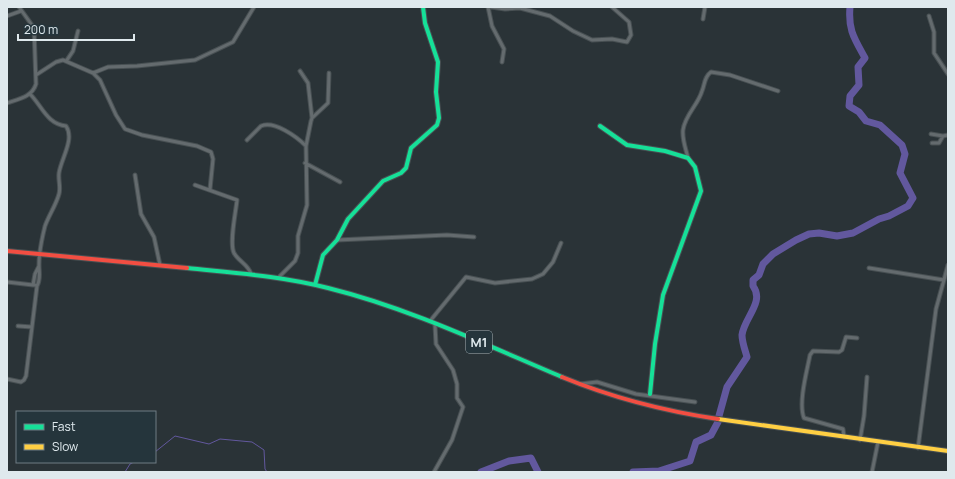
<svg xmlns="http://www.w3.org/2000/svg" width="955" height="479" viewBox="0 0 955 479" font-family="Manrope,sans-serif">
	<rect width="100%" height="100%" fill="#2a3337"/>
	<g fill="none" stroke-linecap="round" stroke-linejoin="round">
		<path stroke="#62589e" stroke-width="1" d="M155 452 175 436 209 444 220 439 252 442 264 450 265 469 267 472
			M125 472 130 464 134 462"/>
		<path stroke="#62589e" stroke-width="7" d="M719 416 727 387 747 357C745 350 742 342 742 335 744 318 765 302 753 286V280L759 275 763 264 773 254 796 240 809 234 819 233 837 236 853 233 879 219 889 216 908 206 913 198 900 173 905 154 902 145 880 125 866 121 859 112 849 106 850 96 859 85 858 67 865 58C854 38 848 30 850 7
			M481 472 509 461 531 458 538 472
			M633 472 659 471 690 461 696 442 711 435 718 422"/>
		<g stroke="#485053" stroke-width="5">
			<path id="street" d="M488 7 492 26 504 49 502 62
				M491 7 505 9 520 8 550 16 573 31 592 40 612 39 627 42 631 35 629 22 612 7
				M7 16 21 11
				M929 16 934 32V53L948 74
				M703 19 705 7
				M67 60 73 51 78 31
				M300 71 308 83 312 118
				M93 73 108 67 137 66 195 60 233 42 254 7
				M36 75 56 62 63 60 93 73 100 80 116 115 125 129 142 135 197 146 211 152 213 159 210 189
				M7 103C19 99 32 97 36 84L34 28 19 7
				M931 134 943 136 948 135
				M247 140 261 126C274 120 297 137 306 146
				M932 143H939L943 136
				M688 158C686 149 682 140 683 130 685 115 698 105 702 91 705 84 704 77 711 72L730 75 778 91
				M305 163 340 182
				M135 175 141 214 154 237 160 265
				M195 185 237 200C236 211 229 243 234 253 239 262 248 264 251 274
				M337 240 447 235 474 237
				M869 268 944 280
				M279 277 295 261 298 253V236L307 205 306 146 311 121 312 118 328 103 329 73
				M7 282 33 285
				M35 285H33L35 274 39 266
				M430 321 466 277 495 283 532 279 543 274 553 262 561 243
				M18 326 32 327
				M7 379 21 382 24 380 26 376 37 286C41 279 39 273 39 265 39 252 42 238 45 226 49 215 56 205 59 194 61 187 58 180 59 173 61 159 75 139 66 126 47 124 42 106 30 94
				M580 384 597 382 636 394 695 402
				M844 437 843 429 804 418C798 403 807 371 810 355L813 351 839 352 842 350 846 337 857 338
				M860 440 864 416 867 377
				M918 448 936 309 948 265
				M434 472 452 440 463 407 457 398V384L453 370 436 344 435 325
				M872 472 878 442"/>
		</g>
		<g stroke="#485053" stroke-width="6">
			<path id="fast" d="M600 126 627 145 665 151 688 158 695 167 701 191 663 295 655 344 650 394
				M187 268C235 273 282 276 328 288 409 308 486 345 562 377
				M315 285 323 255 337 240 348 219 383 181 401 173 406 168 411 148 437 125 439 118 436 92 438 62 425 23 423 7"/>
		</g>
		<g stroke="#485053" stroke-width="6">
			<path id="slow" d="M718 419 948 451"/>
		</g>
		<g stroke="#485053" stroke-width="6">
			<path id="jam" d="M7 251 187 268
				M562 377C613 398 664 411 718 419"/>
		</g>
		<use href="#street" stroke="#646b6e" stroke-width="3"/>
		<use href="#fast" stroke="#16e098" stroke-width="4"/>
		<use href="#slow" stroke="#ffcf43" stroke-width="4"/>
		<use href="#jam" stroke="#f24e42" stroke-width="4"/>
	</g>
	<g text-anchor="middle" stroke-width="4" stroke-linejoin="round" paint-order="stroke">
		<rect fill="#25353c" stroke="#a7b3b8" stroke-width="1" x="466" y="331" width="26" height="22" rx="3"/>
		<g font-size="13" font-weight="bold" fill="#dfe9ed">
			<text x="479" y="347">M1</text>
		</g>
	</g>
	<rect width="955" height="479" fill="none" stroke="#dfe9ed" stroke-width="16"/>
	<rect x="16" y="411" width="140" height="52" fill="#25353c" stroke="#6f7d83"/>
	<rect x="24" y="424" width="20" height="6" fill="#16e098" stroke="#6f7d83"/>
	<text x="52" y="431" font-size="12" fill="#dfe9ed">Fast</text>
	<rect x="24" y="444" width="20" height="6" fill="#ffcf43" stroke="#6f7d83"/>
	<text x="52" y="451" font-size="12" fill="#dfe9ed">Slow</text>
	<path d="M18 34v6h116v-6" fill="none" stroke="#dfe9ed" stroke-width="2"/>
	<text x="24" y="34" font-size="12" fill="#dfe9ed" stroke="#25353c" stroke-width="3" paint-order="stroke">200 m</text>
</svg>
